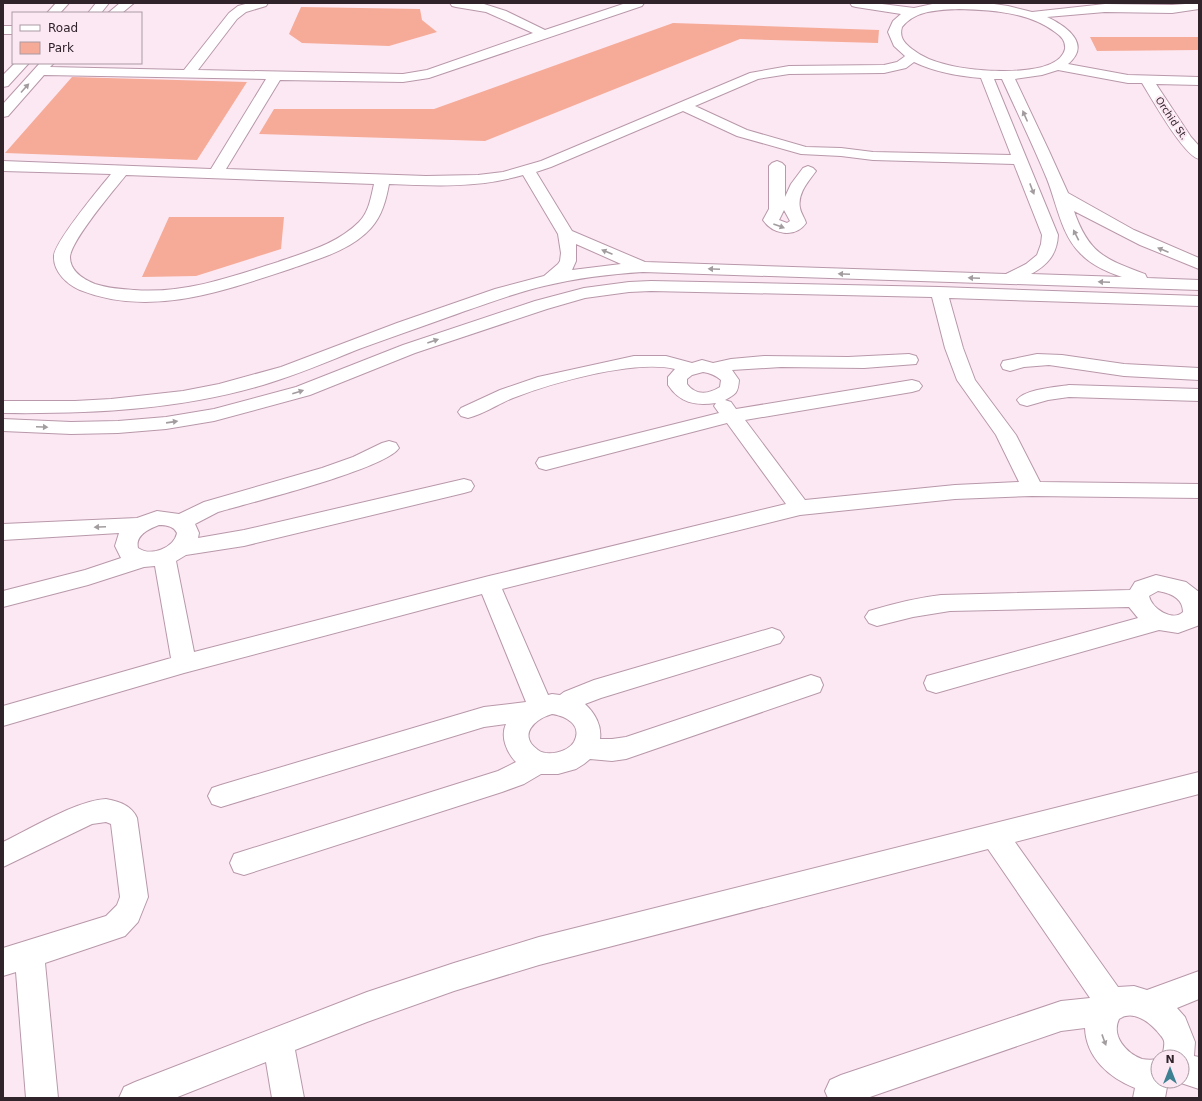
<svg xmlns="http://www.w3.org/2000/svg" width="1202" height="1101" viewBox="0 0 1202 1101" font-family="'DejaVu Sans',sans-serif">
	<rect width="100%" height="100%" fill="#fce8f3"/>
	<path fill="#f5ab98" d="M301 7 420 9 422 20 437 32 389 46 302 43 289 34Z
		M673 23 879 30 878 43 740 39 485 141 259 134 274 109H434Z
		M1090 37H1199V50L1097 51Z
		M72 77 247 82 197 160 5 153Z
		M169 217H284L281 249 196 276 142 277Z"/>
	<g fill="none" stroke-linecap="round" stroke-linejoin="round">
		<g stroke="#b898aa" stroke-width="2">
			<path id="minor" d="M56 3H69L60 13H47Z
				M96 3H109L101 13H88Z
				M120 3H134L122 13H108Z
				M249 3H268L266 6 246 12 237 19 198 70 403 74 427 70 533 33 486 12 456 7 452 6 450 3 484 4 506 11 545 30 626 3H644L642 6 429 78 403 82 280 80 226 169 426 176 478 175 503 172 541 161 750 73 789 66 884 65 897 62 904 57 905 56 894 46 888 32 893 21 901 14 856 7 852 6 850 3H874L914 8 937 3H987L1008 6 1032 12 1105 4 1172 5 1199 3V9L1172 13 1105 12 1047 17C1066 26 1092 44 1068 64L1128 75 1199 77V85L1156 84 1191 137 1199 146V159C1184 156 1152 99 1142 83H1128L1058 70 1042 75 1015 79 1049 151 1068 193 1134 230 1199 258V269L1140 245 1074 211C1089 254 1105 259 1145 274L1147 278 1199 280V290L643 272C610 274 577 278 544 286 518 292 492 302 465 311 430 324 394 336 359 349 327 362 296 375 263 385 179 410 90 414 3 413V401H75L111 399 183 391 219 384 281 367 397 323 495 289 544 276 558 264 560 261 561 253 558 234 523 175C479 188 434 186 389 184 386 200 382 216 371 228 350 251 318 259 290 269 223 291 150 318 80 290 68 285 53 272 54 256 55 241 99 189 111 174L3 171V161L211 169 266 79 44 75 8 116 3 117V104L40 63H54L50 67 184 70 229 13 238 6ZM959 9C992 10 1028 12 1055 32 1061 36 1066 41 1065 49 1058 80 970 71 948 65 935 62 922 57 912 49 904 43 899 37 902 27 916 10 938 10 959 9ZM914 62C935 72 958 76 981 78L1011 155 873 152 841 148 806 147 747 130 695 106 758 79 789 74 884 73 906 68ZM994 79H1002C1017 112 1033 145 1047 179 1057 204 1061 234 1080 253 1091 265 1107 272 1122 277L1031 274C1048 265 1057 254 1058 235ZM683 111 737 136 801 154 841 156 873 160 1014 164 1042 235 1041 244 1037 255 1026 264 1006 274 645 262 572 231 536 172 551 167ZM126 175 374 184C371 197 369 212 359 222 337 244 306 252 278 262 230 277 185 294 134 290 121 289 107 288 95 284 83 279 70 271 70 257 71 240 114 190 126 175ZM576 244 621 264 572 270 576 261Z
				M3 26H13V34H3Z
				M15 63H29L8 86 3 87V75Z
				M777 161 782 163 785 166V197L791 184 803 168 808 166 813 168 816 171C808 182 797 194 800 208 801 214 805 218 806 223 795 239 772 234 763 220L769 209V166L772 163ZM784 210 790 221 787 223 779 220Z
				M651 281 939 287 1199 296V306L949 298 963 348 975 380 1016 435 1040 482 1199 484V498L1032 496 955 499 800 515 502 589 548 695 552 694 560 695 564 692 594 680 772 628 780 631 784 637 780 643 601 698 585 704C595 713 602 726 600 739H612L626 737 811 675 820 678 823 685 820 692 626 759 612 761 590 759 584 764 576 769 558 774H541L524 784 502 792 244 875 234 872 230 863 234 854 498 771 516 762C507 753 500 737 506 724L484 727 221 807 212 804 208 796 212 788 221 785 484 707 526 702 482 594 184 673 3 726V706L171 658 155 566 144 567 88 585 3 607V591L85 570 121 558 115 546 119 533 3 540V524L137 518 157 511 179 514 204 502 322 468 353 457 382 443 389 441 396 443 399 448C386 469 249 503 218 512L195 524 199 533 198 538 244 530 464 479 471 481 474 486 471 491 464 493 244 546 186 555 176 561 194 652 489 576 786 504 727 423 546 470 539 468 536 463 539 458 719 413 714 406 716 403C695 406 680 403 668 385V377L675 369C635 359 551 383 513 398 498 404 484 414 468 418L461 416 458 412 461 408 500 390 538 377 634 356H666L692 363 702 360 713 363 731 359 764 356 848 357 909 354 916 356 918 360 916 364 864 368 781 367 732 370 739 380C738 393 736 394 725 400L731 402 736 409 912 380 919 382 922 386 919 390 912 392 745 420 805 500 955 485 1019 482 996 435 957 380 945 348 932 297 651 291 629 292 585 298 547 309 415 353 310 395 214 421 166 429 118 433 71 434 3 431V419L71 422 118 421 166 417 214 409 296 387 403 345 535 301 584 288 629 282ZM703 372C710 373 715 375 721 380L720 387C709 394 696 396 687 384V379L692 375ZM159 525C166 525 174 526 177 533 174 548 151 557 138 548 135 535 149 529 159 525ZM552 714C566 716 583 725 574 742 568 752 547 757 538 750 517 735 535 719 552 714Z
				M1037 354 1062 355 1124 364 1199 368V380L1124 376 1049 365 1024 367 1010 371 1003 369 1001 365 1003 361Z
				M1069 385 1199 389V401L1069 397 1048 400 1027 406 1020 404 1017 400C1025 389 1056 387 1069 385Z
				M1156 575 1186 582 1199 592V625L1197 626 1178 633 1159 630 936 693 927 690 924 683 927 676 1138 618 1129 607 950 611 913 617 877 626 869 623 865 617 869 611C892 604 916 598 941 595L1130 590 1135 582ZM1158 591C1170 593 1183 598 1183 612 1173 622 1152 609 1149 596Z
				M1199 772V794L1015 842 1118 987 1134 986 1147 990 1199 971V999L1177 1008 1185 1017 1195 1042 1194 1056 1199 1057V1089L1175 1081H1182V1057H1162C1163 1052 1165 1046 1164 1041 1163 1037 1159 1034 1157 1031 1147 1020 1132 1010 1119 1019 1111 1036 1126 1053 1142 1059 1147 1060 1153 1060 1158 1059V1081H1171L1167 1087 1165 1098H1133L1135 1088C1110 1078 1086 1058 1085 1028L1061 1031 867 1098H828L825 1091 830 1080 841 1075 1061 1001 1090 998 988 849 539 965 454 991 367 1022 295 1050 304 1098H272L266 1062 175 1098H119L124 1087 135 1082 367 992 454 963 539 937Z
				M106 799C119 801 132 806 137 818L148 897 138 922 125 936 45 963 58 1098H26L16 972 3 976V948L106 916 117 905 120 897 111 824 106 822 92 824 3 867V842C30 829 78 800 106 799Z"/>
		</g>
		<use href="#minor" fill="#fff" fill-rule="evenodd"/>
	</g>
	<defs><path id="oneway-solid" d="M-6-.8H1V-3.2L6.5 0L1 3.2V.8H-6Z"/></defs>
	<g fill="#a29c9f">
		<use href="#oneway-solid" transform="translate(25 88) rotate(-48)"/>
		<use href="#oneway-solid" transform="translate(1025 116) rotate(-114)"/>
		<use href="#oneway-solid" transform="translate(1032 189) rotate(69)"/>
		<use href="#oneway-solid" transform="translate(779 226) rotate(20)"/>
		<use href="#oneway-solid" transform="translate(1076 235) rotate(-117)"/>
		<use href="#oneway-solid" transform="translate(1163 250) rotate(-157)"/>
		<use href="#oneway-solid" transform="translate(607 252) rotate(-157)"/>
		<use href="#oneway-solid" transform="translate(714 269) rotate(-178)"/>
		<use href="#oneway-solid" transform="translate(844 274) rotate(-178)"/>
		<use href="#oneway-solid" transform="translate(974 278) rotate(-178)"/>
		<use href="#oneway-solid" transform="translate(1104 282) rotate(-178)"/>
		<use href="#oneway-solid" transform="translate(433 341) rotate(-19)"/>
		<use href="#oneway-solid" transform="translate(298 392) rotate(-17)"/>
		<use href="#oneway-solid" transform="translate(172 422) rotate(-8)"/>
		<use href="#oneway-solid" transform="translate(42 427) rotate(2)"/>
		<use href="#oneway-solid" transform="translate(100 527) rotate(177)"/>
		<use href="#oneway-solid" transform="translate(1104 1040) rotate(70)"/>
	</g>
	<g text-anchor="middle" stroke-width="4" stroke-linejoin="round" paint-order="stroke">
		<g font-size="10" fill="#30232a" stroke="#fce8f3">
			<text transform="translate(1172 118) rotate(56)" y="4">Orchid St.</text>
		</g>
	</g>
	<rect width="1202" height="1101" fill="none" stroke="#30232a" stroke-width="8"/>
	<rect x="12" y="12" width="130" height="52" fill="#fce8f3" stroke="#aa99a3"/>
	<rect x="20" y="25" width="20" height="6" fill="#ffffff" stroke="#aa99a3"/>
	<text x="48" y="32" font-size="12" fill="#30232a">Road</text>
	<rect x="20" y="42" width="20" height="12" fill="#f5ab98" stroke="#aa99a3"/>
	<text x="48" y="52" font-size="12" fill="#30232a">Park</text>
	<g transform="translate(1170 1069)"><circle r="19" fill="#fce8f3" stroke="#aa99a3"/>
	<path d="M0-3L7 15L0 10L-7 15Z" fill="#3e8192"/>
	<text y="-6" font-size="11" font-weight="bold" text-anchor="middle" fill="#30232a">N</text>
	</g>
</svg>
